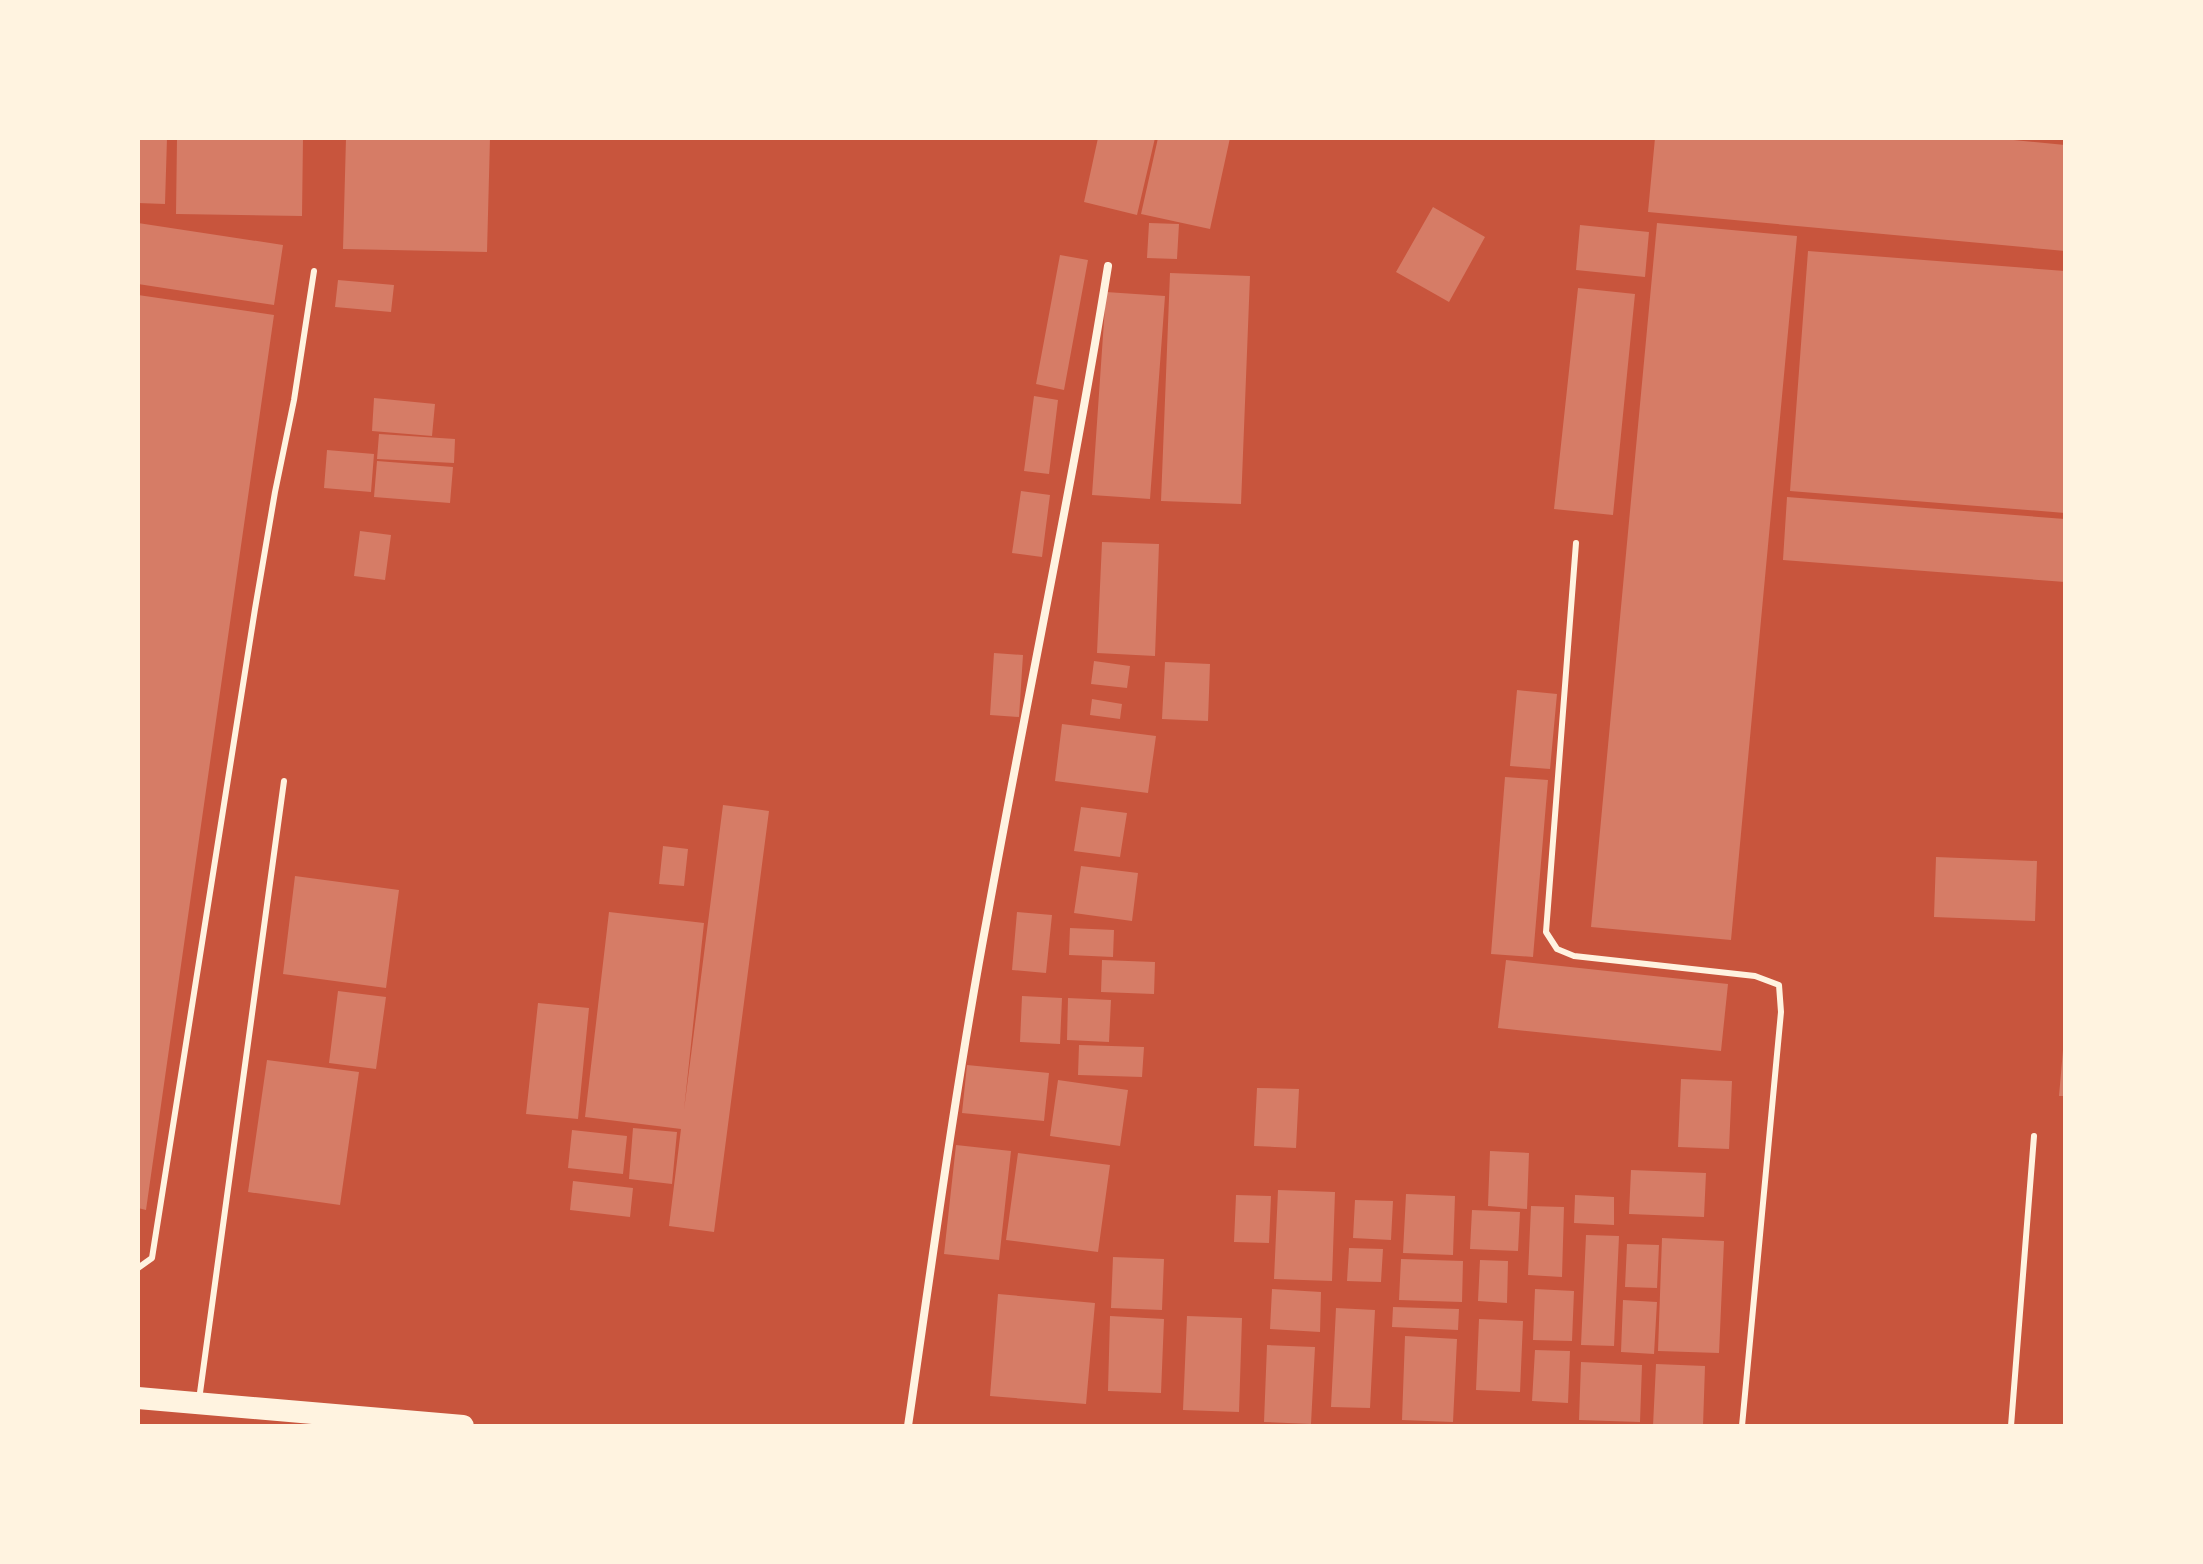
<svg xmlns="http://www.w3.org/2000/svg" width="2203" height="1564" viewBox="0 0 2203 1564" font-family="'Playfair Display',serif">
	<rect width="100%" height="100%" fill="#c8553d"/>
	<path fill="#d67c66" d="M138 138H167L165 204 138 203Z
		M177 138H303L302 216 176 214Z
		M346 138H490L487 252 343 249Z
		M1098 138H1155L1137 215 1084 202Z
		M1158 138H1230L1210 229 1141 214Z
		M1655 138H1993L2065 145V251L1648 212Z
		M1433 207 1485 237 1449 302 1396 272Z
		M138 223 283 245 274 305 138 284Z
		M1149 223 1179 224 1177 259 1147 258Z
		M1657 223 1797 236 1731 940 1591 927Z
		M1580 225 1649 232 1645 277 1576 270Z
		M1808 251 2065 271V513L1790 491Z
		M1060 255 1088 260 1064 390 1036 384Z
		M1170 273 1250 276 1241 504 1161 501Z
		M338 280 394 285 391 312 335 307Z
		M1578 288 1635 294 1613 515 1554 509Z
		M1106 292 1165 296 1150 499 1092 495Z
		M138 295 274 315 146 1210 138 1208Z
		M1034 396 1058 400 1049 474 1024 471Z
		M374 398 435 404 432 436 372 431Z
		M379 434 455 439 454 463 377 459Z
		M327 450 374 454 371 492 324 488Z
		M377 461 453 467 450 503 374 497Z
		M1021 491 1050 495 1042 557 1012 553Z
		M1787 497 2065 519V582L1783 560Z
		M360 531 391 535 385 580 354 576Z
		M1102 542 1159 544 1155 656 1097 653Z
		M994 653 1023 655 1019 717 990 715Z
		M1094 661 1130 666 1127 688 1091 684Z
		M1165 662 1210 664 1208 721 1162 719Z
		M1517 690 1557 694 1550 769 1510 766Z
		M1092 699 1122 704 1120 719 1090 715Z
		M1062 724 1156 736 1148 793 1055 781Z
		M1505 777 1548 780 1533 957 1491 954Z
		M723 805 769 811 714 1232 669 1226 681 1129 585 1117 609 912 704 923 684 1110Z
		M1081 807 1127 813 1120 857 1074 851Z
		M663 846 688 849 684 886 659 884Z
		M1936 857 2037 861 2035 921 1934 917Z
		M1081 866 1138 873 1132 921 1074 913Z
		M295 876 399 890 386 988 283 974Z
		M1017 912 1052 915 1046 973 1012 970Z
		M1070 928 1114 930 1113 957 1069 955Z
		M1102 960 1155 962 1154 994 1101 992Z
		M1506 960 1728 984 1721 1051 1498 1028Z
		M338 991 386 997 376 1069 329 1063Z
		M1022 996 1062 998 1060 1044 1020 1042Z
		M1068 998 1111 1000 1109 1042 1067 1040Z
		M538 1003 589 1008 578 1119 526 1114Z
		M1079 1045 1144 1047 1142 1077 1078 1075Z
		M2063 1050H2065V1096H2059Z
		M267 1060 359 1072 340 1205 248 1192Z
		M967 1065 1049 1073 1044 1121 962 1113Z
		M1681 1079 1732 1081 1729 1149 1678 1147Z
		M1058 1080 1128 1090 1120 1146 1050 1136Z
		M1257 1088 1299 1089 1296 1148 1254 1146Z
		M633 1128 677 1132 672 1184 629 1179Z
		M572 1130 627 1136 623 1174 568 1168Z
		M956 1145 1011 1151 999 1260 944 1254Z
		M1490 1151 1529 1153 1527 1209 1488 1206Z
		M1018 1153 1110 1165 1098 1252 1006 1240Z
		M1631 1170 1706 1173 1704 1217 1629 1214Z
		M573 1181 633 1188 630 1217 570 1210Z
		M1278 1190 1335 1192 1332 1281 1274 1279Z
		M1406 1194 1455 1196 1453 1255 1403 1253Z
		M1236 1195 1271 1196 1269 1243 1234 1242Z
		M1575 1195 1614 1197V1225L1574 1223Z
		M1355 1200 1393 1201 1391 1240 1353 1238Z
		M1531 1206 1564 1207 1562 1277 1528 1275Z
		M1472 1210 1520 1212 1518 1251 1470 1249Z
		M1586 1235 1619 1236 1614 1346 1581 1345Z
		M1662 1238 1724 1241 1719 1353 1658 1351Z
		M1627 1244 1659 1245 1657 1288 1625 1287Z
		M1349 1248 1383 1249 1381 1282 1347 1281Z
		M1113 1257 1164 1259 1162 1310 1111 1308Z
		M1401 1259 1463 1261 1462 1302 1399 1300Z
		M1480 1260 1508 1261 1507 1303 1478 1301Z
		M1272 1289 1321 1292 1320 1332 1270 1329Z
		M1535 1289 1574 1291 1572 1341 1533 1340Z
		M998 1294 1095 1303 1086 1404 990 1396Z
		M1623 1300 1657 1302 1654 1354 1621 1352Z
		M1393 1307 1459 1309 1458 1330 1392 1327Z
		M1336 1308 1375 1310 1370 1408 1331 1407Z
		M1110 1316 1164 1319 1161 1393 1108 1391Z
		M1187 1316 1242 1318 1239 1412 1183 1410Z
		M1479 1319 1523 1321 1520 1392 1476 1390Z
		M1405 1336 1457 1339 1453 1422 1402 1420Z
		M1267 1345 1315 1347 1311 1424 1264 1422Z
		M1535 1350 1570 1351 1568 1403 1532 1401Z
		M1581 1362 1642 1365 1640 1422 1579 1420Z
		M1656 1364 1705 1366 1703 1426H1653Z"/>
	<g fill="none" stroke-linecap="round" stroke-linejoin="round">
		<path stroke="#fff3e0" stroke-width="6" d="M1576 543 1546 932 1557 949 1574 956 1755 976 1779 985 1781 1012 1742 1426
			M138 1268 152 1258 255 609 275 492 294 400 314 271
			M199 1400 284 781
			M2011 1426 2034 1136"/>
		<path stroke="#fff3e0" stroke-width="8" d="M908 1426C933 1255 956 1083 988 913 1027 697 1073 483 1108 266"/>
		<path stroke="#fff3e0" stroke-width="22" d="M138 1398 463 1426"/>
	</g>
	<rect width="2203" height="1564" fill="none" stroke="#fff3e0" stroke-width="280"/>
</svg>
